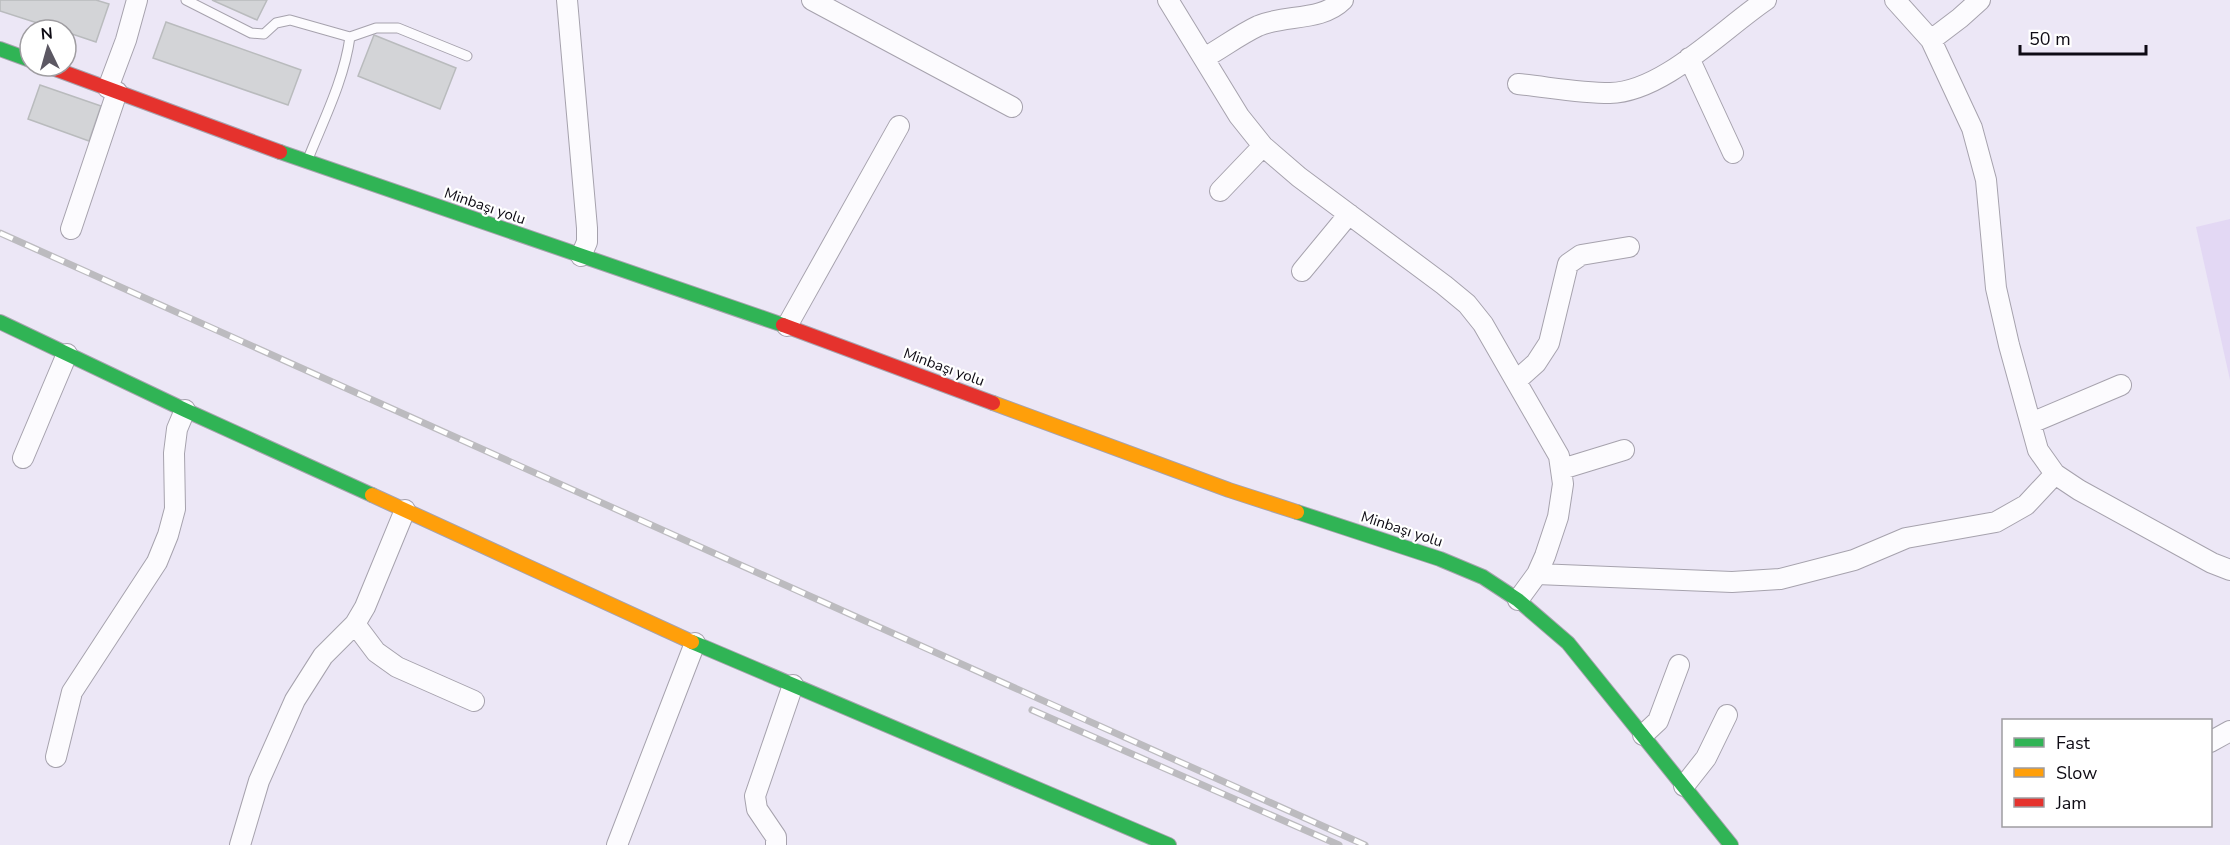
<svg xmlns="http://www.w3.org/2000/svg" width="2230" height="845" viewBox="0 0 2230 845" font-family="'Nunito Sans',sans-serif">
	<rect width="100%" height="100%" fill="#ece7f6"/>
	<path fill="#e3d8f4" d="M2230 219V380L2196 227Z"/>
	<path fill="#d3d4d7" stroke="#b9bbbd" stroke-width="1.5" d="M0 0H96L109 4 96 42 66 32V30H59L0 11Z
		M212 0H267L257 20Z
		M166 22 301 70 288 105 153 58Z
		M374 35 456 68 440 109 358 76Z
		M40 85 101 106 89 141 28 119Z"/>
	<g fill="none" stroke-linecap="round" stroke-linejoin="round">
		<g stroke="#a6a2ad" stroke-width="11">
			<path id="lane" d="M186 0 251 33 264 34 276 23 290 20 350 37 376 28H398L467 56
				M308 159C324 119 344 80 350 37"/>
		</g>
		<g stroke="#a6a2ad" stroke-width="22">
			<path id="street" d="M567 0 587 228V242L581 256
				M812 0 1012 107
				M1168 0 1239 116 1263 146 1299 177 1444 285 1467 304 1483 324 1559 456 1563 484 1558 517 1545 556 1537 574 1518 600
				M1895 0 1931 40 1972 128 1986 180 1996 288 2009 345 2038 450 2055 474 2079 490 2212 563 2230 570
				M1931 40 1960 18 1980 0
				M1204 58C1222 48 1239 35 1258 26 1285 14 1321 22 1343 0
				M1689 58 1733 153
				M1518 84C1548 87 1579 93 1610 93 1663 92 1723 29 1766 0
				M108 88 126 40 137 0
				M1220 191 1263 146
				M71 229 117 92
				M1302 271 1349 214
				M787 326 899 126
				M1517 380 1536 363 1549 343 1568 264 1581 255 1629 247
				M2031 423 2121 385
				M23 458 67 354
				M1562 469 1624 450
				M1537 574 1732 582 1780 579 1854 560 1906 538 1996 522 2026 505 2055 474
				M355 624 376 652 397 667 474 701
				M1643 735 1658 721 1679 665
				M2210 742 2230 731
				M56 757 72 692 157 562 168 535 175 509 174 453 177 429 185 410
				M1684 786 1706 758 1727 715
				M240 845 259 781 295 700 323 656 355 624 365 607 405 510
				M617 845 695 643
				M776 845V837L757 809 755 796 793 685"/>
		</g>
		<g stroke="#a6a2ad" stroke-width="16">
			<path id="fast" d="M0 49 30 60
				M280 152 783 325
				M0 322 185 410 372 495
				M1297 512 1440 559 1483 577 1518 600 1568 643 1731 845
				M692 642 1169 845"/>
		</g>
		<g stroke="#a6a2ad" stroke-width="16">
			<path id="slow" d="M993 403 1229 490 1297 512
				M372 495 692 642"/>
		</g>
		<g stroke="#a6a2ad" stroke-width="16">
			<path id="jam" d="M47 66 280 152
				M783 325 993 403"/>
		</g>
		<use href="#lane" stroke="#fcfbfe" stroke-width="9"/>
		<use href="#street" stroke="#fcfbfe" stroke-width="20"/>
		<use href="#fast" stroke="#30b455" stroke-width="14"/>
		<use href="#slow" stroke="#ff9f0a" stroke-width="14"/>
		<use href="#jam" stroke="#e5322d" stroke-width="14"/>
		<g stroke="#bcbbbf" stroke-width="7">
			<path id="rail" d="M0 233 1365 845
				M1032 710 1339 845"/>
		</g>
		<use href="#rail" stroke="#fff" stroke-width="4.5" stroke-dasharray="14" stroke-linecap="butt"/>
	</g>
	<g text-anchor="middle" stroke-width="4.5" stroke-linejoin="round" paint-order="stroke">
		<g font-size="15" fill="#0e0b14" stroke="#fff">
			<text transform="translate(485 206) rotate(19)" y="5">Minbaşı yolu</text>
			<text transform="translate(944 367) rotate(20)" y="5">Minbaşı yolu</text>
			<text transform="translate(1402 529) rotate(18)" y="5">Minbaşı yolu</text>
		</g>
	</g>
	<rect x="2002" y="719" width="210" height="108" fill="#ffffff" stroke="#9f9da1" stroke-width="1.5"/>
	<rect x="2014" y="738" width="30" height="9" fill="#30b455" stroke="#9f9da1" stroke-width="1.5"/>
	<text x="2056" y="749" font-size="18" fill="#0e0b14">Fast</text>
	<rect x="2014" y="768" width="30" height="9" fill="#ff9f0a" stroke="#9f9da1" stroke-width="1.5"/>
	<text x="2056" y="779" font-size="18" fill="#0e0b14">Slow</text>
	<rect x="2014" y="798" width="30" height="9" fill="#e5322d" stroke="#9f9da1" stroke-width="1.5"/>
	<text x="2056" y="809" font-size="18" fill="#0e0b14">Jam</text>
	<g transform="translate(48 48) rotate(355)"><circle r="28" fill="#ffffff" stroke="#9f9da1" stroke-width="1.5"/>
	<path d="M0-4.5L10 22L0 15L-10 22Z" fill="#5c5863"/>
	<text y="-9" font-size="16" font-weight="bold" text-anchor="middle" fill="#0e0b14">N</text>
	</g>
	<path d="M2020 45v9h126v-9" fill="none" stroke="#0e0b14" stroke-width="3"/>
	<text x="2029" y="45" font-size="18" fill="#0e0b14" stroke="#ffffff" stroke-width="4.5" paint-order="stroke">50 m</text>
</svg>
